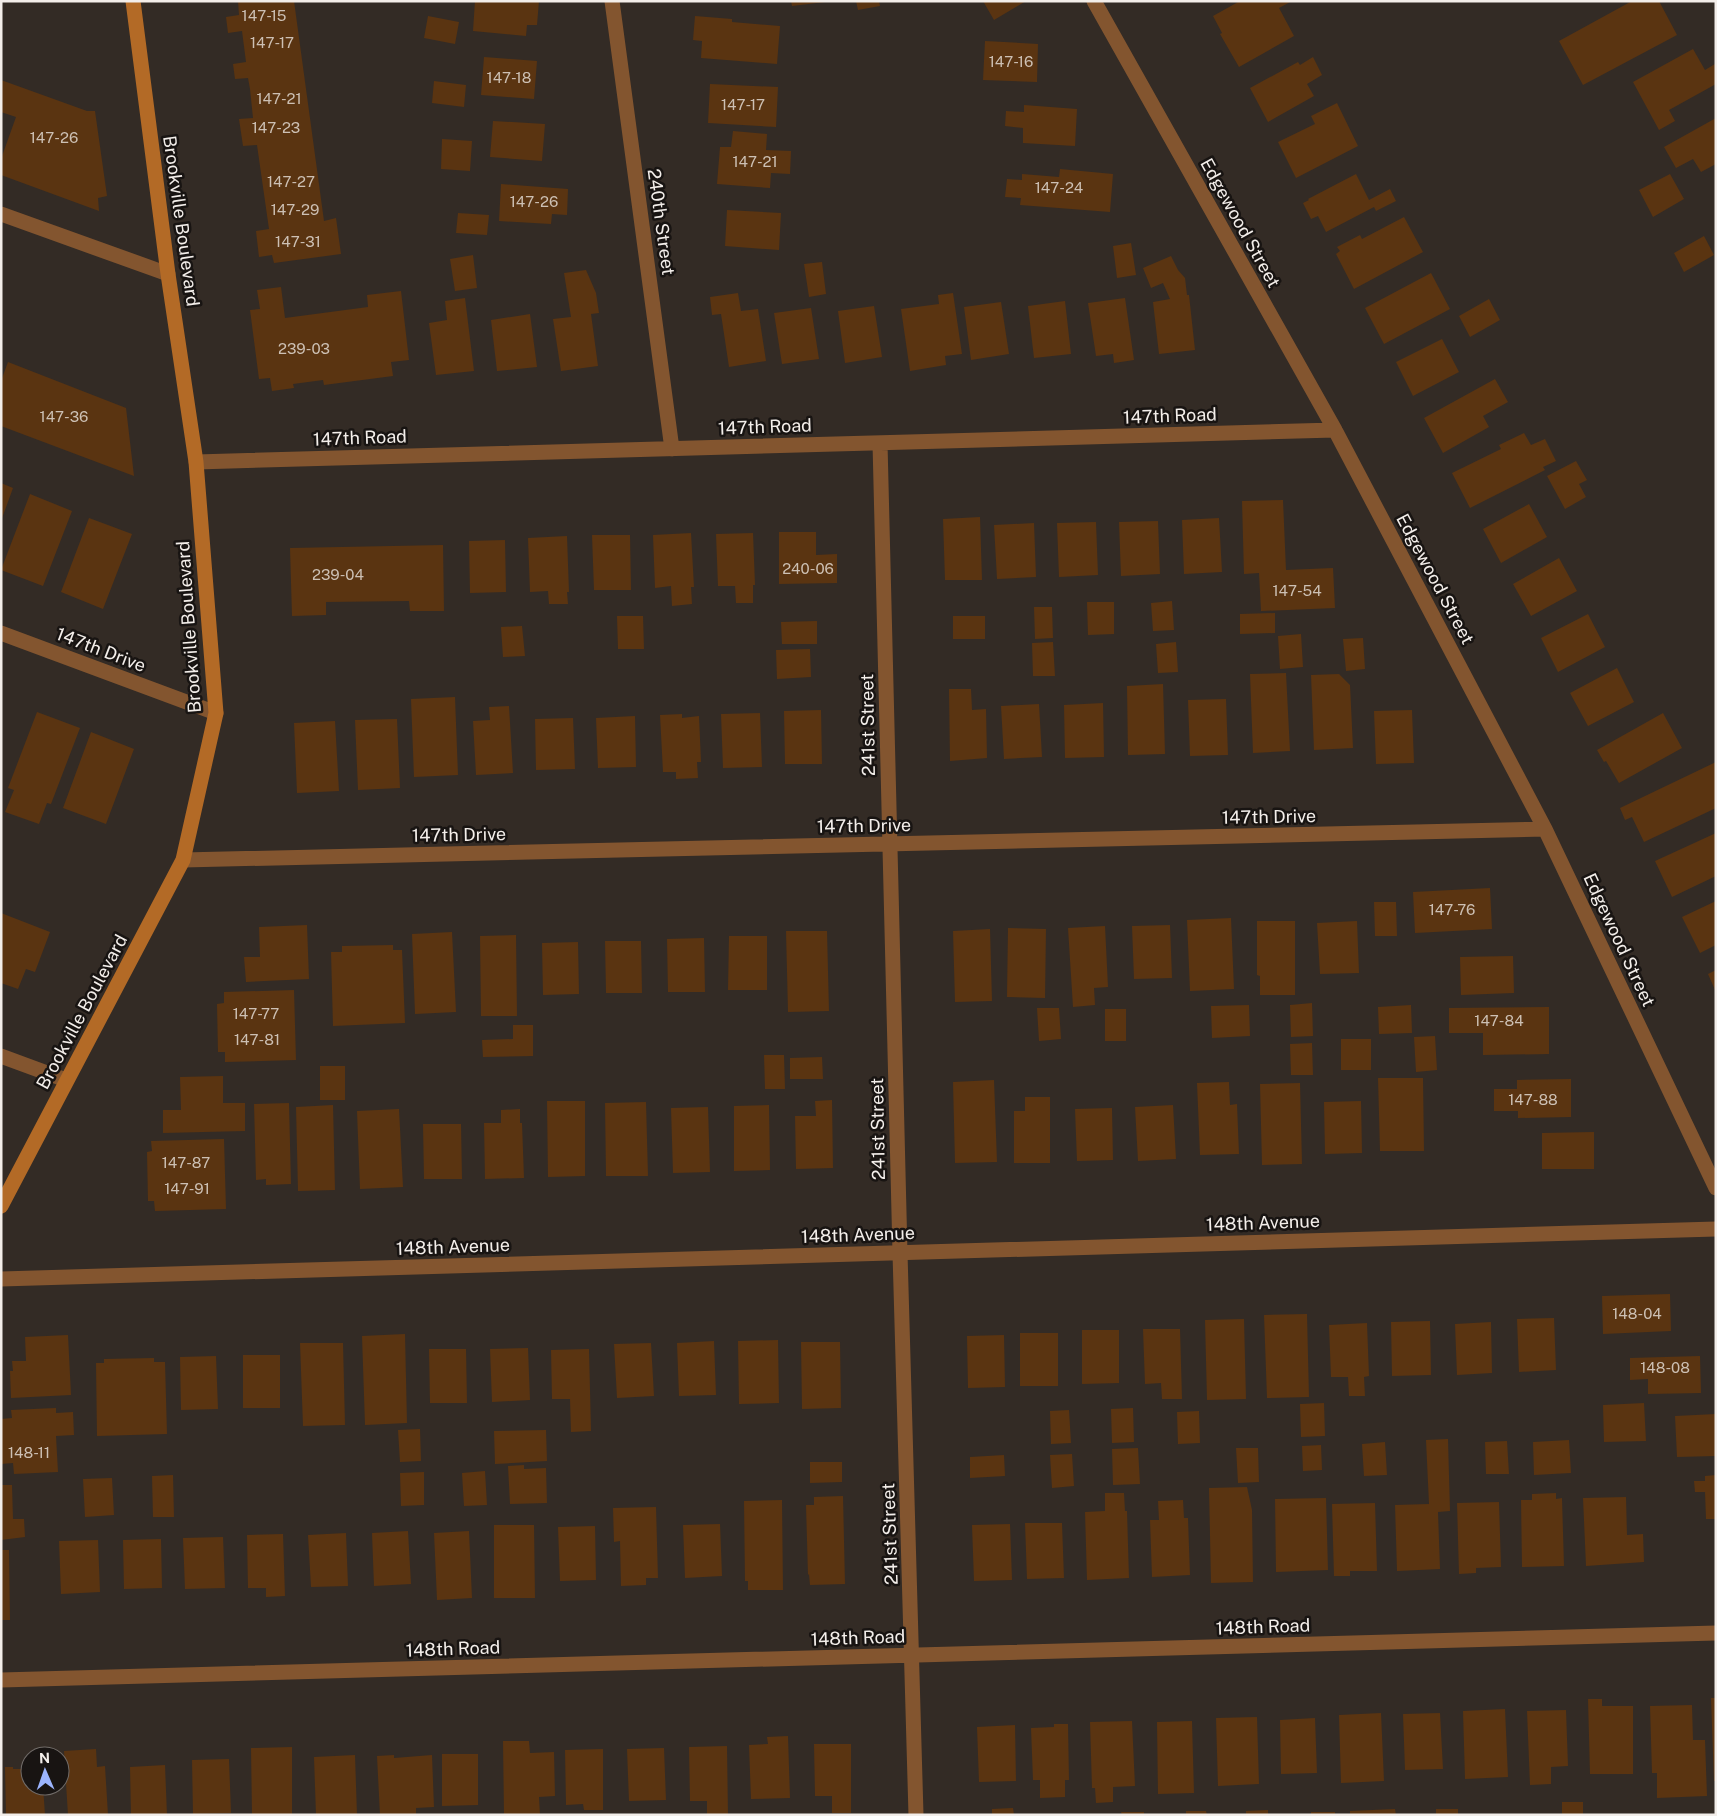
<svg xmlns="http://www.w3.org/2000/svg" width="1717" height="1816" viewBox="0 0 1717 1816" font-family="'Public Sans',sans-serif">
	<rect width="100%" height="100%" fill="#332b25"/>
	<path fill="#5a3411" d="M238 1H294L324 221 336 218 341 254 274 263 272 255 259 257 256 231 269 229 257 145 243 146 239 119 253 118 250 89 248 78 235 79 233 64 246 62 242 31 228 33 226 17 239 15Z
		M475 1H539L537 25H527L526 36 473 31Z
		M791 1H825V2L792 6Z
		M856 1H879L880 6 858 10Z
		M983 1H1026L994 20Z
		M1240 1H1292L1279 8 1294 36 1239 67 1220 34 1222 33 1213 16Z
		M1632 1H1659L1677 35 1583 85 1559 41Z
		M428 16 459 22 455 44 424 38Z
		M695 16 732 19V22L780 26 777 64 701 58 702 41 693 40Z
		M985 41 1038 44 1037 82 983 80Z
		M1693 49 1705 70 1715 64 1716 84 1669 110 1675 121 1659 130 1633 82Z
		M484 57 537 61 534 99 481 95Z
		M1313 57 1322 75 1307 84 1314 96 1268 122 1250 88 1298 62 1300 65Z
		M1 80 87 111H95L107 196 98 198 99 211 1 175V159L16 117 1 112Z
		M434 81 466 85 464 107 432 103Z
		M710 84 778 87 776 127 708 123Z
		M1337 103 1358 146 1296 178 1278 142 1315 124 1311 116Z
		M1024 105 1077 109 1075 146 1023 143V128L1005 126 1006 111 1024 112Z
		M1716 118V164L1701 172 1693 159 1676 168 1664 147Z
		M493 121 545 124 542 161 490 157Z
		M733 131 767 134 766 150 791 151 790 174 771 173 770 188 717 184 720 147H731Z
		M442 139 472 141 470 171 441 169Z
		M1060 169 1113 174 1110 212 1020 205 1021 198 1005 197 1007 179 1022 180V174L1059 177Z
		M1356 174 1369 200 1390 189 1396 201 1376 211 1374 207 1326 232 1318 216 1311 219 1303 203 1309 200 1308 199Z
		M1670 174 1684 199 1653 217 1639 190Z
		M501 184 568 189 567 215 552 214 551 224 499 221Z
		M727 210 781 213 779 250 725 246Z
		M458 213 489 215 487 235 456 233Z
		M1404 217 1423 252 1354 289 1336 254 1340 251 1337 247 1360 235 1362 239Z
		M1704 236 1714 255 1684 272 1674 253Z
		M1131 243 1136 275 1117 278 1113 246Z
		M473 255 477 288 455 291 450 259Z
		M1171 256 1178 270 1185 278 1187 295H1189L1195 350 1159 354 1153 302 1170 299 1163 283 1151 288 1143 268Z
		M822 262 826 294 809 297 804 264Z
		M586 270 596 293 599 313 591 314 598 366 561 371 553 319 571 317 564 273Z
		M1431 273 1450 309 1384 344 1365 308Z
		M281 287 285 318 368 307 367 295 401 291 409 360 391 362 393 376 324 385 323 380 293 384 294 388 272 391 270 378 259 379 250 310 260 309 257 290Z
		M738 293 741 311 758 309 766 361 729 367 721 314 712 315 710 297Z
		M953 293 962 354 945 356 946 365 910 371 901 309 939 304 938 295Z
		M465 298 474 371 436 375 429 323 447 320 445 301Z
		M1125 298 1134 360 1114 363 1113 354 1096 356 1088 303Z
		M1489 299 1500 320 1470 337 1459 316Z
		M1065 301 1071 354 1034 358 1028 306Z
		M1001 302 1009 354 971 360 964 307Z
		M874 306 882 357 845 363 838 311Z
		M811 308 819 359 782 364 774 313Z
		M530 314 537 367 497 371 491 320Z
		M1442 339 1459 372 1413 396 1396 362Z
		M8 362 126 408 134 476 1 426V381Z
		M1495 379 1508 402 1483 416 1489 427 1443 453 1424 418Z
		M1524 433 1531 445 1545 439 1556 461 1543 467 1545 470 1470 508 1452 473 1501 449 1499 445Z
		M1576 461 1587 480 1579 484 1586 497 1565 509 1547 476Z
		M1 483 13 488 1 521Z
		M30 494 72 511 43 586 1 570Z
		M1283 500 1286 570 1333 568 1335 608 1261 611 1259 573 1244 574 1242 501Z
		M1529 504 1547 537 1501 563 1483 529Z
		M980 517 982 580H945L943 519Z
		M89 518 132 534 103 609 61 592Z
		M1219 518 1222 572 1184 574 1182 520Z
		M1158 521 1160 574 1121 576 1119 522Z
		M1096 522 1098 575 1059 577 1057 523Z
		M1034 523 1036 577 997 579 994 525Z
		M779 532H816V555L837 554V583L779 584Z
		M691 533 694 587H691L692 604 672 606 671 586 655 588 653 535Z
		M753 533 755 585H753V603H736L735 586H718L716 534Z
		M592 535H630L631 590H594Z
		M567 536 569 592H567L568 604H549L548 591 530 592 528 538Z
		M505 540 506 592 470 593 469 541Z
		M443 545 444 611H410L409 601 326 602V615L292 616 290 548Z
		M1559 558 1577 591 1531 616 1513 584Z
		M1172 601 1174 630 1153 631 1151 603Z
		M1087 602H1114V634L1088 635Z
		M1034 607H1052L1053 638 1035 639Z
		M1275 613V633L1240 634V614Z
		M1588 614 1605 647 1558 672 1541 638Z
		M617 616H643L644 649H618Z
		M953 616H985V639H953Z
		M817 621V644H782L781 622Z
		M522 626 525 656 503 657 501 627Z
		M1301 634 1303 667 1280 669 1278 636Z
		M1363 638 1365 669 1346 671 1343 639Z
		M1053 642 1055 676H1033L1032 643Z
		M1176 642 1178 672 1158 673 1156 644Z
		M810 649 811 677 777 679 776 650Z
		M1617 668 1634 702 1588 726 1570 693Z
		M1286 673 1290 751 1253 753 1250 674Z
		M1339 674 1350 685 1353 748 1314 750 1311 675Z
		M1163 684 1165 754 1128 755 1127 686Z
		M949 689H971L972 710 986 709 987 758 950 761Z
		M455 697 458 775 414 777 411 699Z
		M1226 699 1228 755 1190 756 1188 700Z
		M1103 703 1104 757 1065 758 1064 705Z
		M1039 704 1042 757 1004 759 1001 706Z
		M509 706 513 773 476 775 473 721 490 720 489 707Z
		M821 710 822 764H785L784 711Z
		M1412 710 1414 763 1376 764 1374 711Z
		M37 712 80 728 51 804 47 803 39 824 5 812 14 790 8 788Z
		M760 713 762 767 723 768 721 714Z
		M1663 713 1682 748 1619 783 1606 761 1604 762 1597 750Z
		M682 714V718L699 716 701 762H697L698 778 676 779V772H663L660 715Z
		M635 716 636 767 598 768 596 718Z
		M573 718 575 769 536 770 535 719Z
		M397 719 400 788 358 790 355 720Z
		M335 721 339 791 297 793 294 723Z
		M91 732 134 749 106 824 63 808Z
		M1716 762V808L1644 842 1632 817 1625 820 1620 808Z
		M1716 833V876L1672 897 1655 861Z
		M1490 888 1492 929 1415 933 1413 892Z
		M1716 901V945L1700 953 1682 917Z
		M1374 902H1396L1397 936H1375Z
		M1 913 50 932 35 972 26 969 18 989 1 983Z
		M1231 918 1234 989 1190 991 1187 920Z
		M1257 921H1295V995H1260V976L1257 975Z
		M1357 921 1359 973 1320 974 1317 923Z
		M307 925 309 979 246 982 244 957H260L259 927Z
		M1170 925 1172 978 1134 979 1132 926Z
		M1105 926 1108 987 1094 988 1095 1005 1073 1007 1068 928Z
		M1008 928 1046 929 1045 998 1007 997Z
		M990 929 992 1001 955 1002 953 931Z
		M786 931H827L829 1011 788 1012Z
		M452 932 456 1012 415 1014 412 934Z
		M516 935 517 1016H481L480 936Z
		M729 936H767V990H728Z
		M704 938 705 992H668L667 939Z
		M605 941H641L642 993H606Z
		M578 942 579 994 543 995 542 943Z
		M393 945V950H402L405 1023 333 1026 331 952H342V946Z
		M1513 956 1514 993 1461 995 1460 957Z
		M1716 970V992L1708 974Z
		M294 990 296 1060 225 1062V1052H218L217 1004 224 1003V992Z
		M1312 1003 1313 1036 1291 1037 1290 1005Z
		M1249 1005 1250 1036 1212 1038 1211 1006Z
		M1411 1005 1412 1033 1379 1034 1378 1007Z
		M1549 1007V1054L1483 1055V1033H1449V1008Z
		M1037 1008H1059L1061 1039 1039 1041Z
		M1105 1009H1126V1041H1105Z
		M513 1025H533V1056L483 1057 482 1040 513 1039Z
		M1435 1036 1437 1070 1416 1072 1414 1037Z
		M1341 1039H1371V1070H1341Z
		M1312 1043 1313 1075H1291L1290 1044Z
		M764 1055H784L785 1089H765Z
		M822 1057 823 1079H790V1058Z
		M320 1066H345V1100H320Z
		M223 1076V1103H245V1131L163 1133V1110H181L180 1077Z
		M1378 1078H1423L1424 1151H1380Z
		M1571 1079V1117L1518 1118V1111H1494V1089H1517V1080Z
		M994 1080 997 1162 955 1163 953 1082Z
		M1229 1082 1230 1105 1237 1104 1239 1154 1200 1155 1197 1083Z
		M1300 1083 1302 1164 1262 1165 1260 1084Z
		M1025 1097H1050V1163H1014V1111H1025Z
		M832 1100 833 1168 796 1169 795 1116H816L815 1101Z
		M547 1101H585V1176L548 1177Z
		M1361 1101 1362 1153 1325 1154 1324 1102Z
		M646 1102 648 1176H606L605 1103Z
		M289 1103 291 1184 266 1185V1179L256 1180 254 1104Z
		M333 1105 335 1190 298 1191 296 1107Z
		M769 1105 770 1170 734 1171V1106Z
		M1173 1105 1176 1159 1138 1161 1135 1107Z
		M708 1107 710 1172 673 1173 671 1108Z
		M1112 1108 1113 1160 1077 1161 1075 1109Z
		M399 1109 403 1187 360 1189 357 1111Z
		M520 1109V1123H522L524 1178 485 1179 484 1123H501V1110Z
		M423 1124H461L462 1179H424Z
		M1594 1132V1169H1542V1133Z
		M224 1139 226 1209 155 1211 154 1201H148L147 1152 152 1151 151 1141Z
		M1670 1294 1671 1331 1603 1334 1602 1296Z
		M1307 1314 1309 1397 1267 1398 1264 1315Z
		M1554 1318 1556 1370 1519 1372 1517 1319Z
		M1244 1319 1246 1399 1207 1400 1205 1320Z
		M1430 1321 1431 1375 1392 1376 1391 1322Z
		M1491 1322 1492 1373 1457 1375 1455 1324Z
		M1367 1323 1369 1376 1364 1377 1365 1396H1349L1348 1377H1331L1329 1325Z
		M1143 1329H1180L1182 1399H1162L1161 1383 1145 1384Z
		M1082 1330H1119V1383L1082 1384Z
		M1020 1333H1058V1386H1020Z
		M405 1334 407 1423 365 1425 362 1336Z
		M68 1335 71 1395 11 1398 10 1371H13L12 1361H26L25 1337Z
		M1004 1335 1005 1387 968 1388 967 1336Z
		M778 1340 779 1403 739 1404 738 1341Z
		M714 1341 716 1395 679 1396 677 1343Z
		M801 1342H840L841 1408 802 1409Z
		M300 1343H343L345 1425 303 1426Z
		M651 1343 654 1396 617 1398 614 1344Z
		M528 1348 530 1400 492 1402 490 1349Z
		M429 1349H466L467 1403H430Z
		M589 1349 591 1431 571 1432 570 1399H552L551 1350Z
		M243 1355H280V1408H243Z
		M216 1356 218 1409 181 1410 180 1357Z
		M1700 1356 1701 1393 1648 1394V1379L1630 1380V1358Z
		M154 1358V1362H165L167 1434 97 1436 96 1363H104V1359Z
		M1324 1403 1325 1436 1301 1437 1300 1404Z
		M1644 1403 1646 1441 1604 1442 1603 1405Z
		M56 1408V1413L73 1412 74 1435 56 1436 58 1472 14 1474 13 1463 1 1464V1419L12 1418 11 1410Z
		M1133 1408 1134 1442 1112 1443 1111 1409Z
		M1069 1410 1071 1443 1051 1444 1050 1411Z
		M1199 1411 1200 1443 1178 1444 1177 1412Z
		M1716 1414V1456L1677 1457 1675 1416Z
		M420 1429 421 1461 400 1462 398 1430Z
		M546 1430 547 1461 495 1464 494 1431Z
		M1448 1439 1450 1511 1438 1512 1440 1569 1397 1571 1395 1505 1429 1504 1426 1440Z
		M1569 1440 1571 1473 1534 1475 1533 1442Z
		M1507 1441 1509 1474H1486L1485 1442Z
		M1385 1442 1387 1475 1364 1476 1362 1444Z
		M1321 1445 1322 1470 1303 1471 1302 1446Z
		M1138 1448 1140 1484 1113 1485 1112 1449Z
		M1236 1448H1258L1259 1482 1238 1483Z
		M1072 1454 1074 1486 1052 1488 1050 1455Z
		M1004 1455 1005 1476 970 1478V1457Z
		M810 1462H842V1482L810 1483Z
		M524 1465V1469L546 1468 547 1503 510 1504 508 1466Z
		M485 1471 487 1505 464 1506 462 1473Z
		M424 1472V1505L401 1506 400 1473Z
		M173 1475 174 1517H153L152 1476Z
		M1716 1475V1519H1706L1705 1492H1695L1694 1481H1705V1476Z
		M112 1478 114 1515 85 1517 83 1479Z
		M1 1485H12L13 1519H24L25 1537 1 1540Z
		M1247 1487 1252 1510 1253 1582 1211 1583 1209 1488Z
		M1105 1493H1124L1125 1511H1127L1129 1578 1087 1580 1085 1512 1105 1511Z
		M1556 1493V1499L1562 1498 1564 1566 1522 1567 1521 1500H1532V1494Z
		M843 1496 845 1584 810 1585 809 1574 808 1575 806 1505H814V1497Z
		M1626 1497 1627 1535 1643 1534 1644 1562 1586 1566 1583 1498Z
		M1326 1498 1328 1570 1276 1572 1275 1499Z
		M782 1500 783 1590H748V1581H745L744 1501Z
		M1183 1500 1184 1518H1188L1190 1575 1152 1577 1150 1520H1159L1158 1501Z
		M1499 1502 1501 1567 1476 1568V1573L1459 1574 1457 1503Z
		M1375 1503 1377 1571H1350V1576H1334L1332 1504Z
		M656 1507 658 1578H646V1585L621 1586 620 1541 614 1542 613 1508Z
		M1025 1523H1062L1064 1578 1027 1579Z
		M720 1524 722 1576 685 1578 683 1525Z
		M1010 1524 1012 1580 974 1581 972 1525Z
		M494 1525H534L535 1598H494Z
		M595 1526 596 1580 560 1581 558 1527Z
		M408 1531 411 1584 374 1586 372 1533Z
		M469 1531 472 1598 437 1600 434 1533Z
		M346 1533 348 1586 311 1587 308 1535Z
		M283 1534 285 1596 266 1597V1588H248L247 1535Z
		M223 1537 225 1588 185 1589 183 1538Z
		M161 1539 162 1588 124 1589 123 1540Z
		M98 1540 100 1592 61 1594 59 1541Z
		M1 1550H9L10 1620H1Z
		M1711 1698H1716V1781H1714Z
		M1588 1699H1602V1706H1633V1774H1590Z
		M1692 1705 1693 1740H1705L1707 1796 1657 1798V1773H1652L1650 1706Z
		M1505 1709 1508 1777 1465 1779 1463 1711Z
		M1566 1710 1568 1766 1551 1767V1784L1530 1785 1527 1711Z
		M1381 1713 1384 1781 1341 1783 1339 1715Z
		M1440 1713 1443 1769 1405 1770 1403 1714Z
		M1257 1717 1259 1784 1218 1786 1216 1718Z
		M1315 1718 1317 1773 1281 1774 1280 1720Z
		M1132 1721 1135 1786 1113 1787V1802L1096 1803 1095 1788H1092L1090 1722Z
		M1192 1721 1194 1793 1158 1794 1157 1722Z
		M1054 1724H1068L1069 1780H1065V1797L1040 1798V1780H1033L1031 1728 1054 1727Z
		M1015 1725 1016 1781 979 1782 977 1727Z
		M788 1736 790 1798 751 1799 749 1745 768 1744 767 1737Z
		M503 1741H529L530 1753 554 1752 555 1796 539 1797 540 1815H504Z
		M814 1744H851V1813H832V1796H815Z
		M727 1746 728 1815H707V1801H690L689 1747Z
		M292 1747V1815H252L251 1748Z
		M664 1748 666 1800 629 1801 627 1749Z
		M96 1749 97 1767 105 1766 108 1815H68L64 1751Z
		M603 1749V1810H584L583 1804 566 1805 565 1750Z
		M442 1754H478V1805L442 1806Z
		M355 1755 357 1815H316L314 1757Z
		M394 1755V1758L432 1755 434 1807 416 1808V1815H380L377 1756Z
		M229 1759 231 1813 193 1814 192 1760Z
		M25 1763H30V1786H43L45 1815H6L5 1767H13V1769H25Z
		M165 1765 167 1815H131L130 1767Z
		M1562 1802H1583V1815H1562Z
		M1013 1808 1014 1815H992V1809Z
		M1395 1809 1396 1815H1350V1811Z
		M1436 1809H1458V1815H1436Z
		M1268 1810V1815H1246V1811Z
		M1186 1811H1206L1207 1815H1186Z
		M1121 1812H1144V1815H1122Z
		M1311 1812H1335V1815H1311Z"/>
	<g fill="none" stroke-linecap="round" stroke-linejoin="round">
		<path stroke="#83552f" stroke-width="15" d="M612 1 672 449
			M1094 1 1335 430 1545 829 1716 1188
			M1 214 168 274
			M880 443 900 1253 916 1815
			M196 462 1335 430
			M1 633 216 713
			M183 860 1545 829
			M1 1056 66 1080
			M1 1279 1716 1229
			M1 1680 1716 1633"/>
		<path stroke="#b36a26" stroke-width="15" d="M1 1206 183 860 216 713 196 462 168 274 133 1"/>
	</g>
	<g text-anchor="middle" stroke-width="5" stroke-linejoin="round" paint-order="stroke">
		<g font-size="15" fill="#cdc0b4">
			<text x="264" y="21">147-15</text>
			<text x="272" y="48">147-17</text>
			<text x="1011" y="67">147-16</text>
			<text x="509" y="83">147-18</text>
			<text x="279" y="104">147-21</text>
			<text x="743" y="110">147-17</text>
			<text x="276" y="133">147-23</text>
			<text x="54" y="143">147-26</text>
			<text x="755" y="167">147-21</text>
			<text x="291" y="187">147-27</text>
			<text x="1059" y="193">147-24</text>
			<text x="534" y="207">147-26</text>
			<text x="295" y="215">147-29</text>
			<text x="298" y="247">147-31</text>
			<text x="304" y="354">239-03</text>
			<text x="64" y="422">147-36</text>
			<text x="808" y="574">240-06</text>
			<text x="338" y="580">239-04</text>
			<text x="1297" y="596">147-54</text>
			<text x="1452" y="915">147-76</text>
			<text x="256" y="1019">147-77</text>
			<text x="1499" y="1026">147-84</text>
			<text x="257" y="1045">147-81</text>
			<text x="1533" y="1105">147-88</text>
			<text x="186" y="1168">147-87</text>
			<text x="187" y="1194">147-91</text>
			<text x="1637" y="1319">148-04</text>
			<text x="1665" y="1373">148-08</text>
			<text x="29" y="1458">148-11</text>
		</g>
		<g font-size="18" fill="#f3eeea" stroke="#181412">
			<text transform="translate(181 221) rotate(82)" y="6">Brookville Boulevard</text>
			<text transform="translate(661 222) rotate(82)" y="6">240th Street</text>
			<text transform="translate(1240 223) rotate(61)" y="6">Edgewood Street</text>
			<text transform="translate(1170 416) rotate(-2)" y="6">147th Road</text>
			<text transform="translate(765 427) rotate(-2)" y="6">147th Road</text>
			<text transform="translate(360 438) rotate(-2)" y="6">147th Road</text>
			<text transform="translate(1435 579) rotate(62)" y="6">Edgewood Street</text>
			<text transform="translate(189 627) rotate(-94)" y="6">Brookville Boulevard</text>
			<text transform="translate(101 650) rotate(21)" y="6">147th Drive</text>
			<text transform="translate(868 725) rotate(-91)" y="6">241st Street</text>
			<text transform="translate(1269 817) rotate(-1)" y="6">147th Drive</text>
			<text transform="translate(864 826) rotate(-1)" y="6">147th Drive</text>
			<text transform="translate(459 835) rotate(-1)" y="6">147th Drive</text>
			<text transform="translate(1619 940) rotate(65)" y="6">Edgewood Street</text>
			<text transform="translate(82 1012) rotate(-62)" y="6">Brookville Boulevard</text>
			<text transform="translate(878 1129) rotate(-91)" y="6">241st Street</text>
			<text transform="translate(1263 1223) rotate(-2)" y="6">148th Avenue</text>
			<text transform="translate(858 1235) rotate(-2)" y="6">148th Avenue</text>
			<text transform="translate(453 1247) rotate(-2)" y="6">148th Avenue</text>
			<text transform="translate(890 1534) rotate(-92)" y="6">241st Street</text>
			<text transform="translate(1263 1627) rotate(-2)" y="6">148th Road</text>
			<text transform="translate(858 1638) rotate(-2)" y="6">148th Road</text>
			<text transform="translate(453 1649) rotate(-2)" y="6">148th Road</text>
		</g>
	</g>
	<rect width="1717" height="1816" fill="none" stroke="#f3eeea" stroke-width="5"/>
	<g transform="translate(45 1771) rotate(358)"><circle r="24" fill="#181412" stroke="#706b68"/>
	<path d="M0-4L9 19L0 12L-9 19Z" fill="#9bb4fd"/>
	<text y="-8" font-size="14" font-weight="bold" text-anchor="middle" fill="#f3eeea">N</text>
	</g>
</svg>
